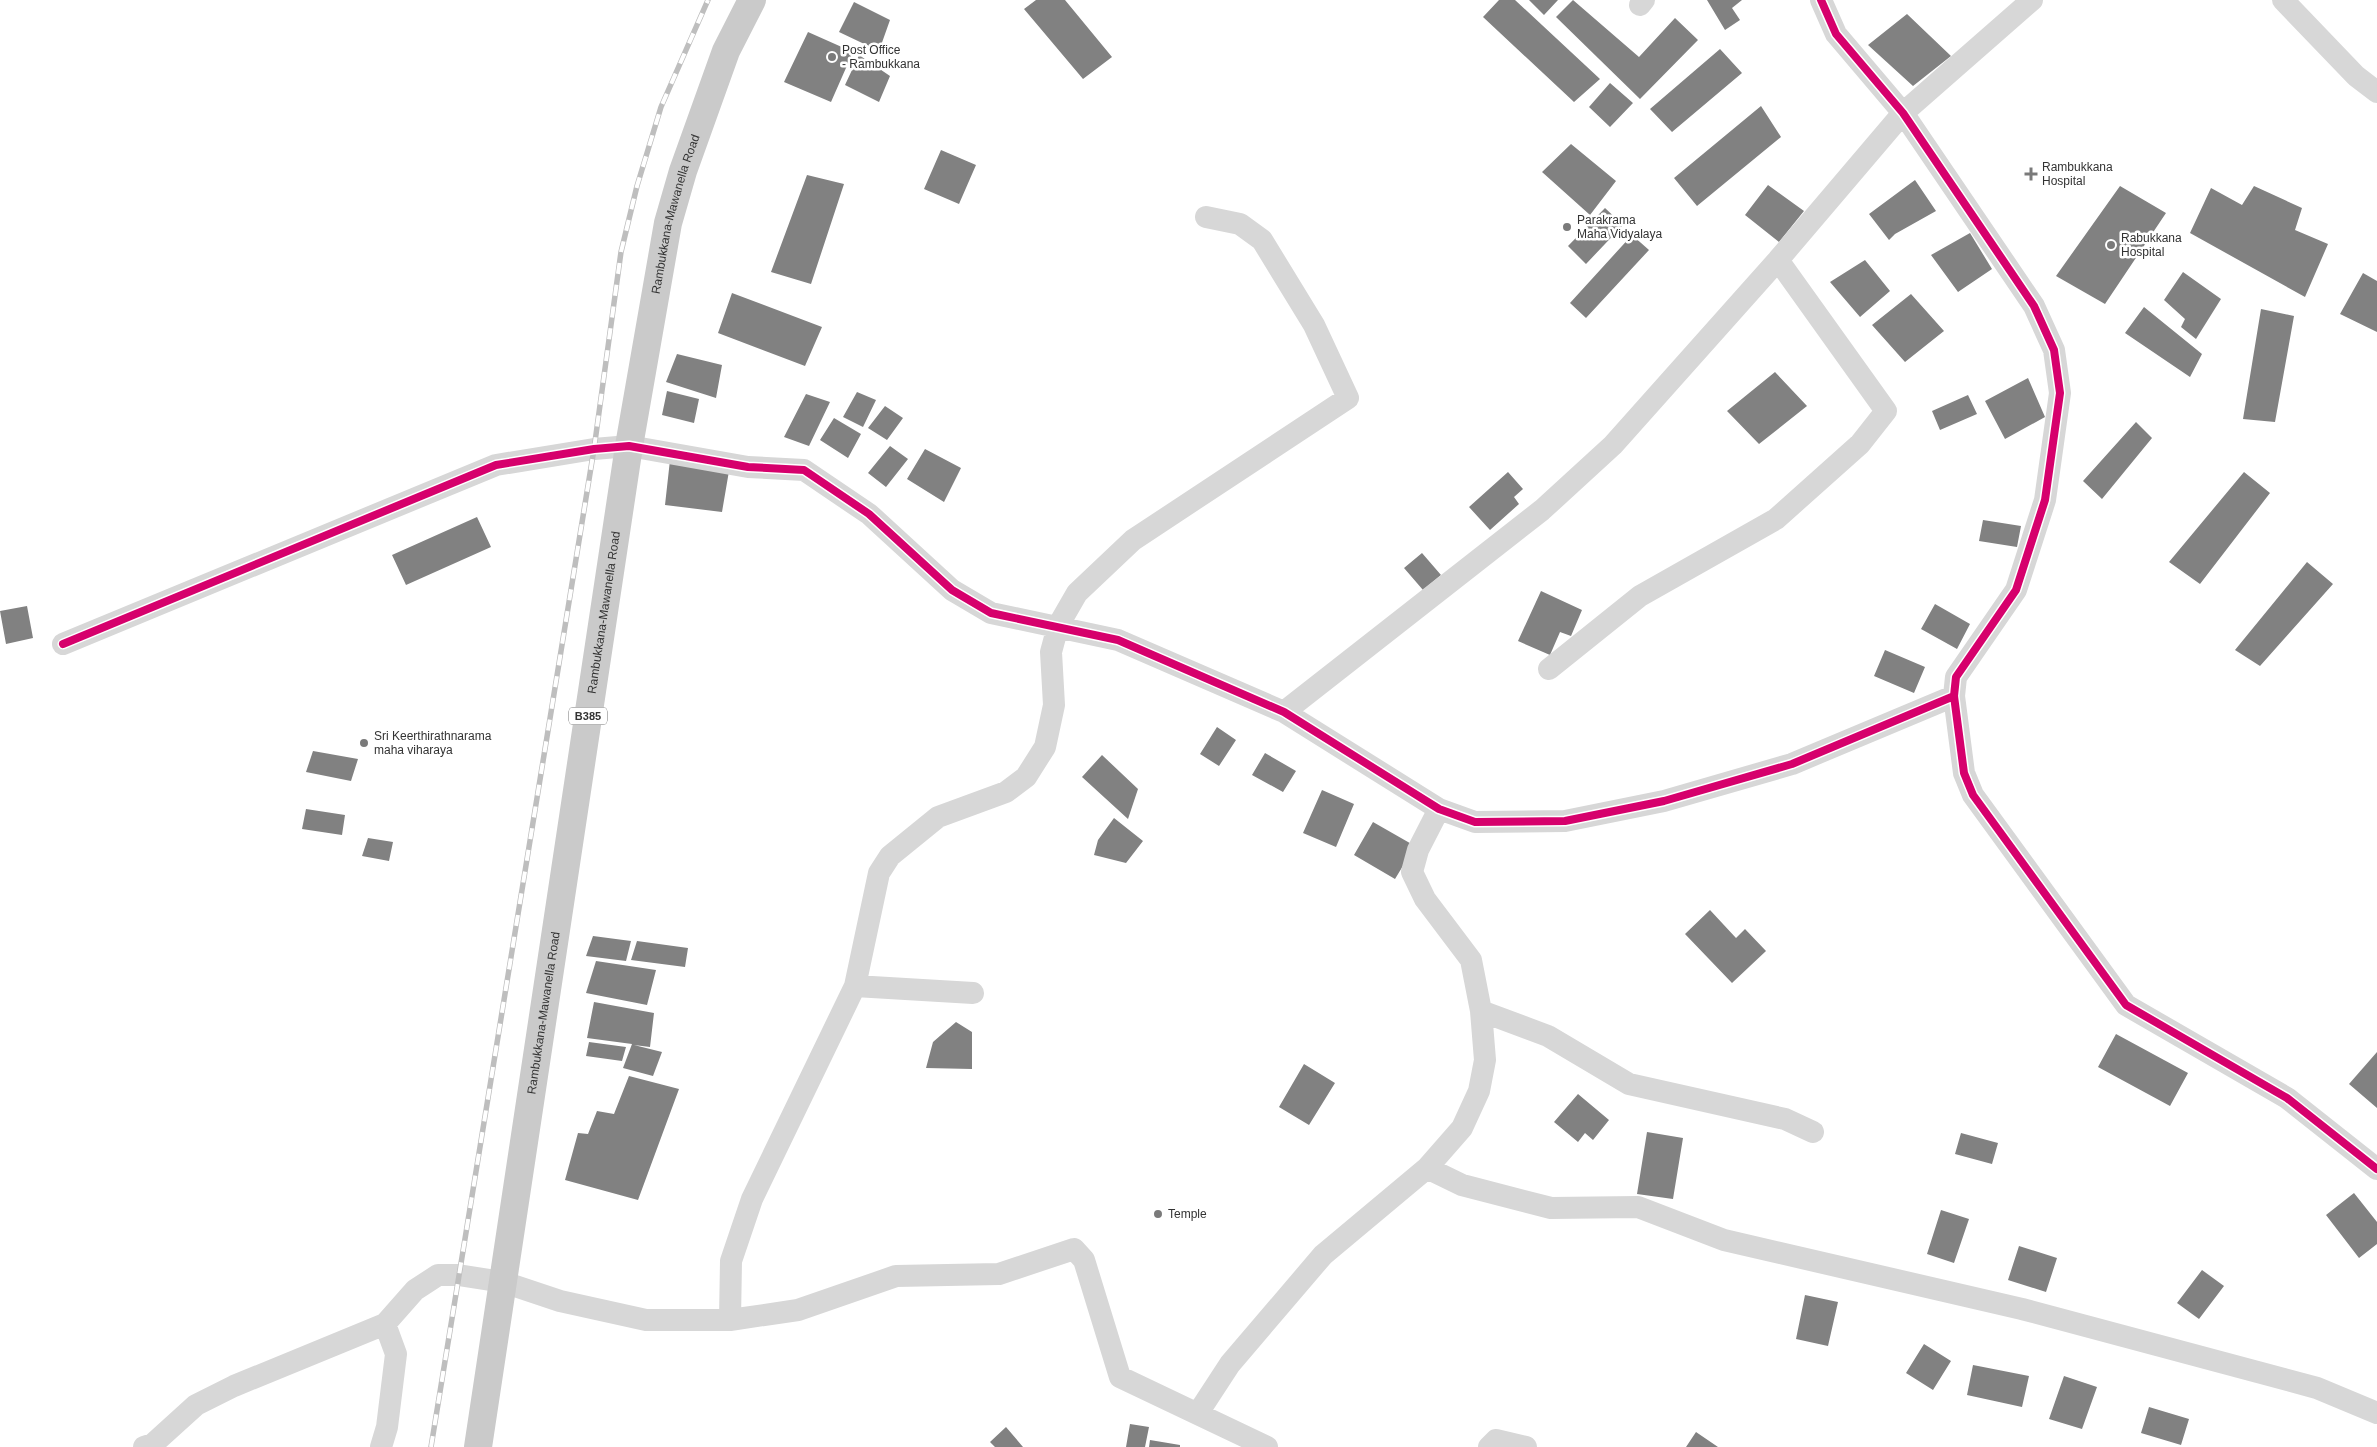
<svg xmlns="http://www.w3.org/2000/svg" width="2377" height="1447" viewBox="0 0 2377 1447" font-family="Helvetica,sans-serif">
	<rect width="100%" height="100%" fill="#fff"/>
	<path fill="#818181" d="M1036 0H1065L1112 57 1083 79 1024 9Z
		M1499 0H1515L1600 79 1574 102 1483 17Z
		M1529 0H1558L1544 15Z
		M1573 0 1639 57 1675 18 1698 40 1640 99 1556 17Z
		M1707 0H1742L1732 8 1740 20 1725 30Z
		M854 2 890 20 879 51 839 32Z
		M1907 14 1951 56 1913 86 1868 45Z
		M808 32 853 52 831 102 784 82Z
		M1720 49 1742 73 1672 132 1650 109Z
		M859 55 890 76 879 102 845 85Z
		M1610 83 1633 103 1610 127 1589 107Z
		M1761 106 1781 137 1697 206 1674 178Z
		M1571 144 1616 181 1590 215 1542 172Z
		M941 150 976 165 959 204 924 189Z
		M807 175 844 184 811 284 771 272Z
		M1915 180 1936 211 1895 234 1889 240 1869 214Z
		M1768 185 1804 211 1779 242 1745 215Z
		M2120 186 2166 213 2105 304 2056 276Z
		M2254 186 2302 208 2295 230 2328 244 2305 297 2190 233 2211 188 2242 205Z
		M1605 208 1623 225 1586 264 1568 246Z
		M1970 233 1992 269 1958 292 1931 255Z
		M1632 235 1649 250 1586 318 1570 303Z
		M1865 260 1890 291 1860 317 1830 282Z
		M2183 272 2221 299 2196 339 2181 327 2185 319 2164 300Z
		M2363 273 2377 281V332L2340 314Z
		M732 293 822 327 805 366 718 333Z
		M1911 294 1944 331 1905 362 1872 325Z
		M2144 307 2202 354 2190 377 2125 333Z
		M2261 309 2294 316 2275 422 2243 419Z
		M677 354 722 365 716 398 666 382Z
		M1775 372 1807 406 1759 444 1727 411Z
		M2028 378 2045 417 2005 439 1985 401Z
		M667 391 699 399 694 423 662 415Z
		M857 392 876 400 863 427 843 417Z
		M806 394 830 402 809 446 784 437Z
		M1968 395 1977 414 1940 430 1932 411Z
		M885 406 903 418 887 440 868 428Z
		M834 418 861 434 848 458 820 440Z
		M2136 422 2152 438 2102 499 2083 481Z
		M890 446 908 459 886 487 868 473Z
		M925 449 961 468 944 502 907 479Z
		M670 460 729 471 722 512 665 505Z
		M1508 472 1523 489 1514 497 1519 504 1490 530 1469 507Z
		M2244 472 2270 493 2200 584 2169 562Z
		M477 517 491 547 406 585 392 555Z
		M1983 520 2021 526 2017 547 1979 541Z
		M1422 553 1441 575 1423 590 1404 568Z
		M2307 562 2333 584 2260 666 2235 650Z
		M1541 591 1582 610 1571 636 1560 632 1550 655 1518 641Z
		M1935 604 1970 624 1957 649 1921 629Z
		M27 606 33 638 6 644 0 611Z
		M1885 650 1925 667 1914 693 1874 676Z
		M1217 727 1236 740 1219 766 1200 754Z
		M313 751 358 759 351 781 306 772Z
		M1265 753 1296 771 1283 792 1252 775Z
		M1102 755 1138 789 1128 819 1082 777Z
		M1322 790 1354 804 1336 847 1303 833Z
		M306 809 345 815 342 835 302 829Z
		M1114 818 1143 841 1126 863 1094 855 1098 840Z
		M1373 822 1415 846 1395 879 1354 855Z
		M368 838 393 842 389 861 362 856Z
		M1710 910 1736 938 1745 929 1766 951 1732 983 1685 934Z
		M593 936 631 941 626 961 586 956Z
		M637 941 688 948 685 967 631 960Z
		M596 961 656 970 647 1005 586 993Z
		M594 1002 654 1013 650 1047 634 1045 662 1052 653 1076 623 1068 632 1044 587 1038Z
		M956 1022 972 1032V1069L926 1068 933 1042Z
		M2116 1034 2188 1073 2170 1106 2098 1067Z
		M589 1042 626 1047 622 1061 586 1056Z
		M2377 1052V1108L2349 1084Z
		M1304 1064 1335 1083 1309 1125 1279 1107Z
		M629 1076 679 1089 638 1200 565 1180 578 1133 588 1134 597 1111 614 1114Z
		M1578 1094 1609 1120 1593 1140 1585 1133 1578 1142 1554 1122Z
		M1647 1132 1683 1138 1673 1199 1637 1194Z
		M1961 1133 1998 1143 1992 1164 1955 1154Z
		M2354 1193 2377 1222V1244L2359 1258 2326 1215Z
		M1941 1210 1969 1219 1954 1263 1927 1254Z
		M2019 1246 2057 1258 2046 1292 2008 1280Z
		M2202 1270 2224 1286 2199 1319 2177 1303Z
		M1805 1295 1838 1302 1828 1346 1796 1339Z
		M1924 1344 1951 1361 1933 1390 1906 1373Z
		M1973 1365 2029 1376 2022 1407 1967 1395Z
		M2064 1376 2097 1387 2082 1429 2049 1419Z
		M2149 1407 2189 1419 2181 1445 2141 1433Z
		M1130 1424 1149 1427 1145 1447H1126Z
		M1006 1427 1023 1447H995L990 1442Z
		M1696 1432 1718 1447H1686Z
		M1150 1440 1180 1445V1447H1149Z"/>
	<g fill="none" stroke-linecap="round" stroke-linejoin="round">
		<path stroke="#d7d7d7" stroke-width="22" d="M1821 0 1836 34 1903 113 2034 306 2054 350 2060 393 2045 500 2016 590 1956 677 1954 696 1964 773 1973 795 2126 1005 2287 1098 2377 1169
			M2283 0 2356 76 2377 92
			M1640 5 1644 0
			M63 644 496 465 594 449 629 446 748 467 804 470 869 514 952 590 991 613 1118 640 1284 712 1439 809 1475 822 1565 821 1664 801 1792 764 1954 696
			M1549 669 1640 596 1776 519 1860 444 1886 411 1778 260
			M1284 712 1542 510 1613 445 1778 260 1903 113 2032 0
			M855 986 973 993
			M1481 1011 1548 1036 1629 1084 1785 1119 1813 1132
			M1427 1168 1462 1185 1551 1208 1638 1207 1724 1240 2022 1309 2317 1388 2377 1413
			M730 1320 731 1261 752 1199 855 986 879 873 890 856 938 817 1006 792 1026 777 1045 747 1054 705 1051 652 1058 626 1077 593 1133 540 1348 398 1314 325 1262 240 1240 224 1206 217
			M1198 1413 1230 1364 1323 1255 1427 1168 1462 1128 1479 1091 1485 1060 1481 1011 1471 960 1425 899 1412 872 1418 850 1439 809
			M144 1447 153 1444 196 1405 234 1386 385 1324 415 1290 438 1275H458L503 1282 560 1301 646 1320H730L798 1310 896 1276 999 1274 1074 1249 1084 1260 1120 1377 1267 1447
			M381 1447 387 1427 396 1354 385 1324
			M1489 1447 1496 1440 1526 1447"/>
		<path stroke="#cacaca" stroke-width="28" id="s1" d="M478 1447 629 446 668 223 683 171 726 51 752 0"/>
		<g stroke="#bebebe" stroke-width="5.5">
			<path id="rail" d="M431 1447 594 449 621 252 637 186 661 107 708 0"/>
		</g>
		<use href="#rail" stroke="#fff" stroke-width="4" stroke-dasharray="11" stroke-linecap="butt"/>
		<g stroke="#fff" stroke-width="11">
			<path id="cycleway" d="M1821 0 1836 34 1903 113 2034 306 2054 350 2060 393 2045 500 2016 590 1956 677 1954 696 1964 773 1973 795 2126 1005 2287 1098 2377 1169
				M63 644 496 465 594 449 629 446 748 467 804 470 869 514 952 590 991 613 1118 640 1284 712 1439 809 1475 822 1565 821 1664 801 1792 764 1954 696"/>
		</g>
		<use href="#cycleway" stroke="#d6006c" stroke-width="8"/>
	</g>
	<g fill="#7a7a7a" stroke="#fff" stroke-width="2">
		<circle cx="832" cy="57" r="5"/>
		<path d="M2028.5 166.5h5v5h5v5h-5v5h-5v-5h-5v-5h5z"/>
		<circle cx="1567" cy="227" r="5"/>
		<circle cx="2111" cy="245" r="5"/>
		<circle cx="364" cy="743" r="5"/>
		<circle cx="1158" cy="1214" r="5"/>
	</g>
	<g text-anchor="middle" stroke-width="5" stroke-linejoin="round" paint-order="stroke">
		<rect fill="#fff" stroke="#707070" stroke-width="1" x="569" y="707.5" width="38" height="17" rx="4"/>
		<g font-size="11" font-weight="bold" fill="#333">
			<text x="588" y="720">B385</text>
		</g>
		<g font-size="12" fill="#333" stroke="#fff" text-anchor="start">
			<text x="842" y="54">Post Office<tspan x="842" dy="14">- Rambukkana</tspan></text>
			<text x="2042" y="171">Rambukkana<tspan x="2042" dy="14">Hospital</tspan></text>
			<text x="1577" y="224">Parakrama<tspan x="1577" dy="14">Maha Vidyalaya</tspan></text>
			<text x="2121" y="242">Rabukkana<tspan x="2121" dy="14">Hospital</tspan></text>
			<text x="374" y="740">Sri Keerthirathnarama<tspan x="374" dy="14">maha viharaya</tspan></text>
			<text x="1168" y="1218">Temple</text>
		</g>
		<g font-size="12" fill="#333" stroke="#fff">
			<text dy="4" stroke="none"><textPath href="#s1" startOffset="1249">Rambukkana-Mawanella Road</textPath></text>
			<text dy="4" stroke="none"><textPath href="#s1" startOffset="844">Rambukkana-Mawanella Road</textPath></text>
			<text dy="4" stroke="none"><textPath href="#s1" startOffset="439">Rambukkana-Mawanella Road</textPath></text>
		</g>
	</g>
</svg>
